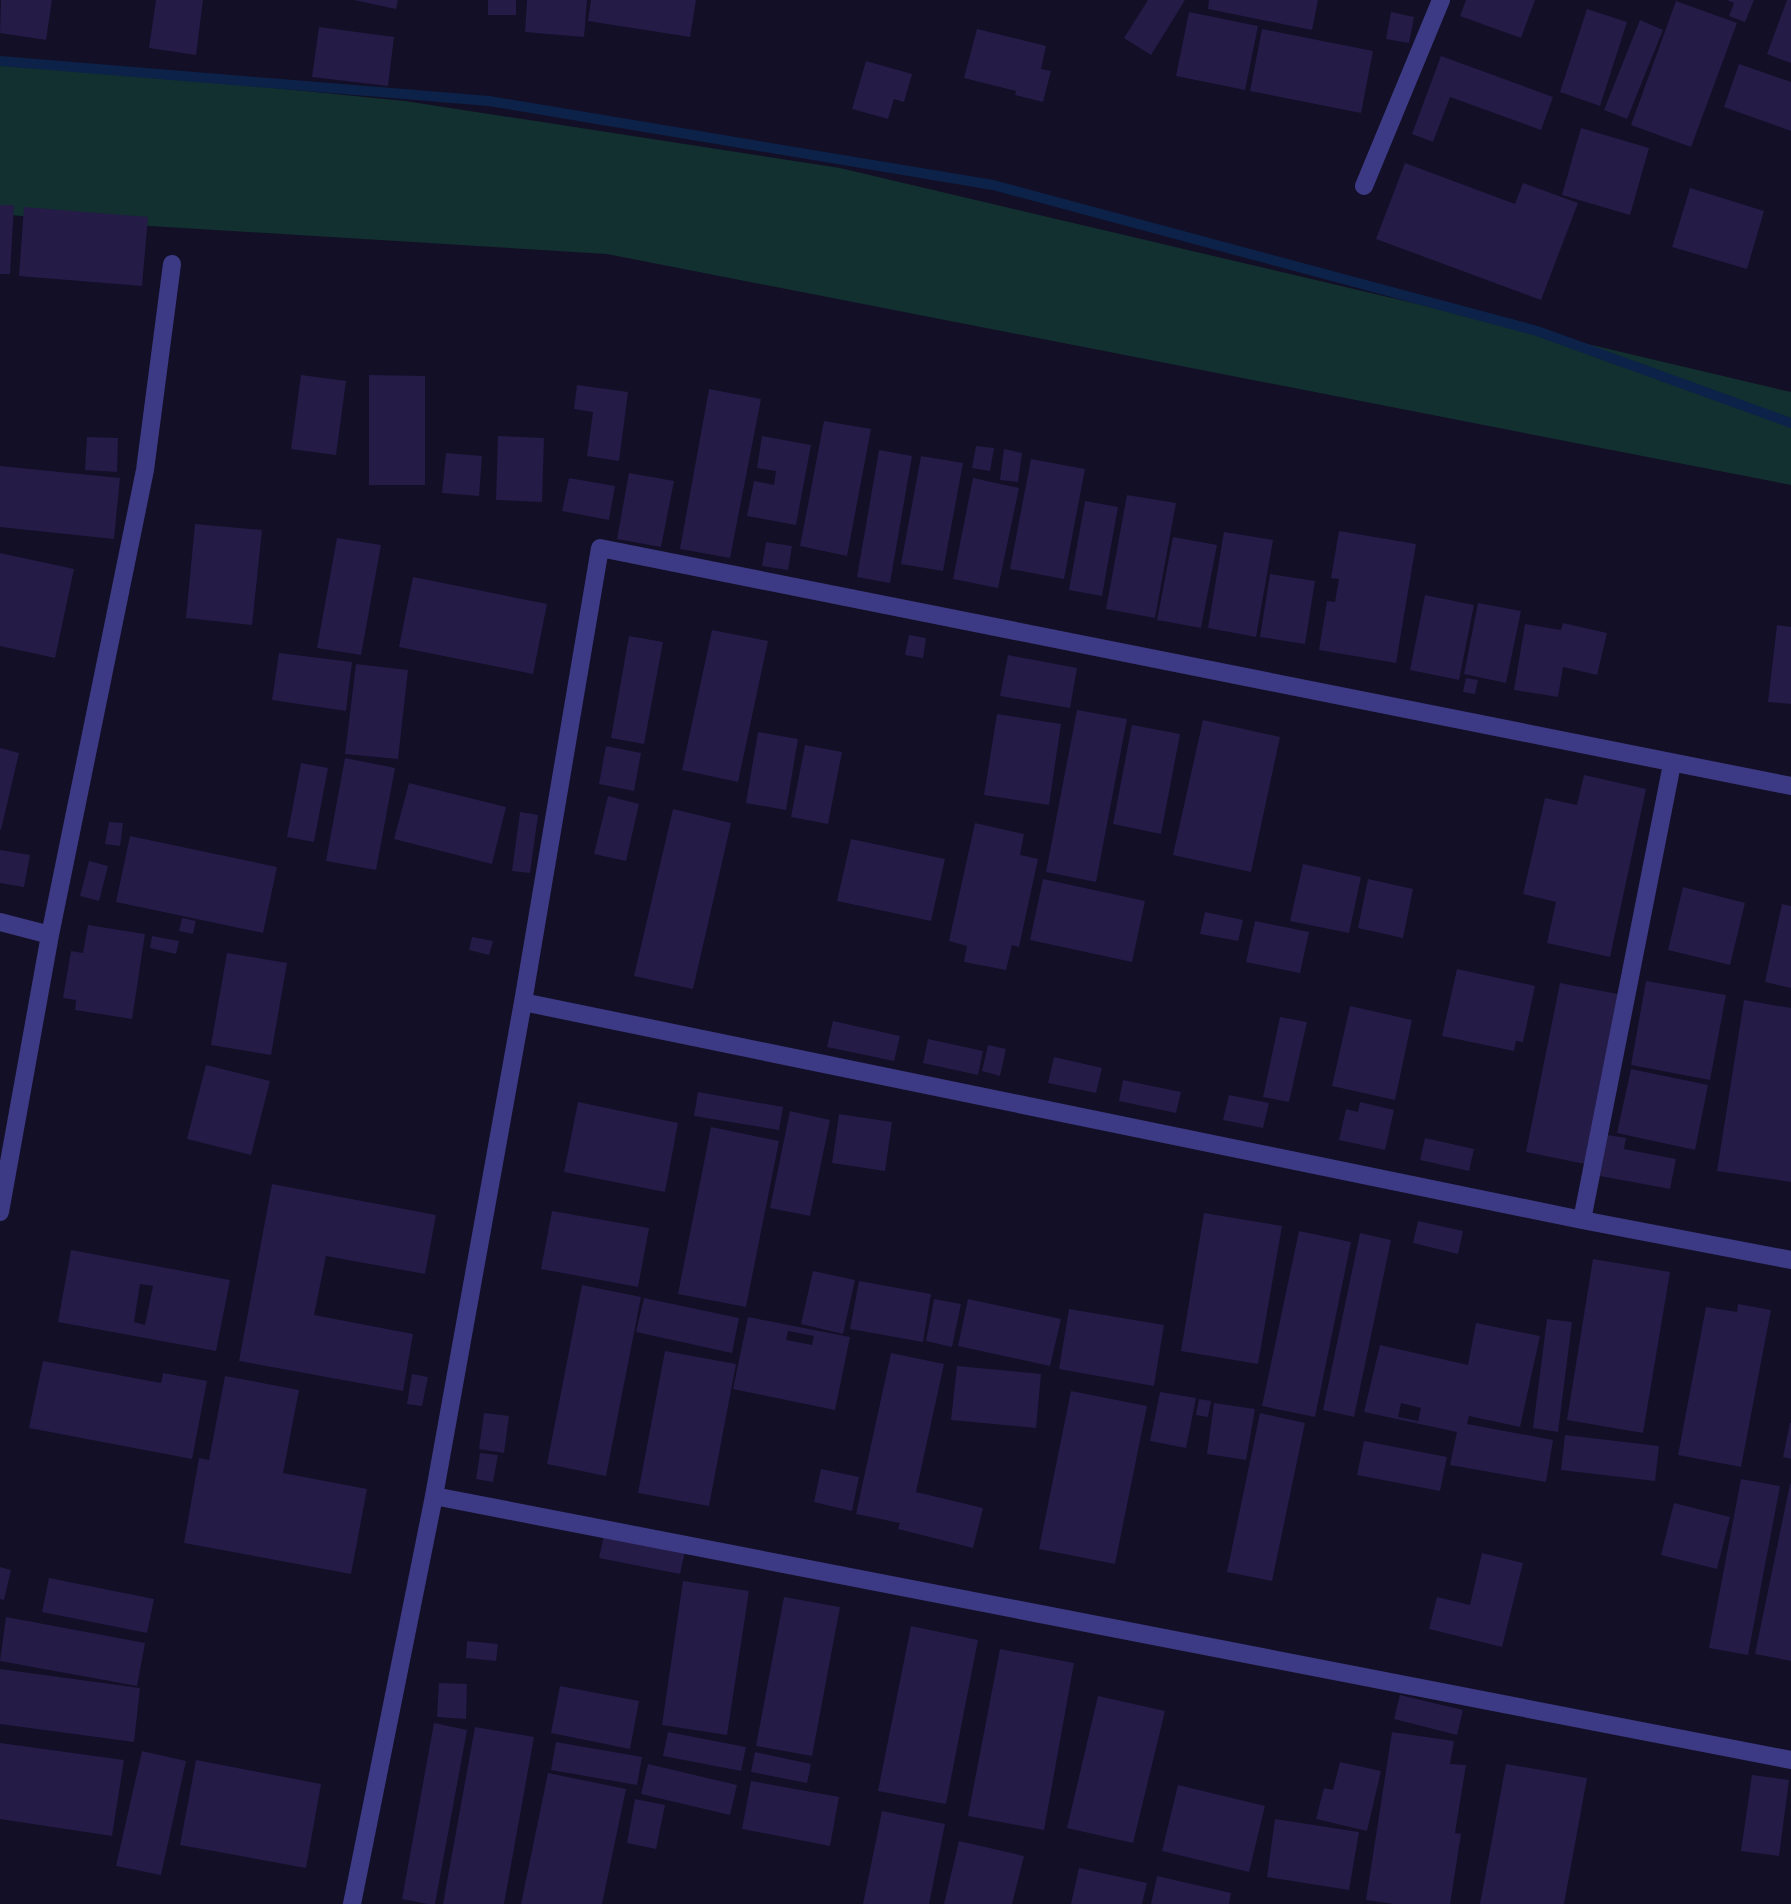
<svg xmlns="http://www.w3.org/2000/svg" width="1791" height="1904" viewBox="0 0 1791 1904" font-family="'Work Sans',sans-serif">
	<rect width="100%" height="100%" fill="#130f26"/>
	<path fill="#12302f" d="M0 61 405 101 840 168 1791 392V485L607 254 85 222 0 214Z"/>
	<g fill="none" stroke-linecap="round" stroke-linejoin="round">
		<path stroke="#0c2248" stroke-width="10" d="M0 61 489 101 993 185 1537 331 1791 423"/>
	</g>
	<path fill="#241b47" fill-rule="evenodd" d="M1 0H52L46 40 0 33Z
		M156 0H203L196 55 149 48Z
		M354 0H398L396 9Z
		M488 0H516V15H488Z
		M527 0H587L584 37 525 32Z
		M591 0H696L690 37 588 21Z
		M1148 0H1185L1151 55 1124 38Z
		M1209 0H1318L1312 30 1208 9Z
		M1466 0H1535L1521 38 1460 16Z
		M1727 0H1754L1745 22 1729 16 1734 3Z
		M1787 0H1791V63L1767 54Z
		M1676 1 1737 23 1691 147 1631 125Z
		M1587 9 1627 22 1600 106 1560 92Z
		M1189 12 1258 26 1245 90 1176 76Z
		M1391 12 1414 17 1409 43 1386 39Z
		M1640 20 1663 30 1627 119 1604 110Z
		M319 27 394 37 388 86 312 77Z
		M977 29 1046 46 1041 69 1051 71 1043 102 1015 95 1016 91 964 78Z
		M1262 29 1373 51 1361 113 1250 91Z
		M1441 56 1553 97 1541 130 1450 97 1433 142 1412 134Z
		M866 61 912 74 904 102 894 99 888 119 852 109Z
		M1739 64 1791 82V131L1724 107Z
		M1581 128 1649 148 1630 215 1562 195Z
		M1405 163 1515 204 1523 183 1578 203 1541 300 1376 239Z
		M1690 188 1764 211 1747 269 1672 247Z
		M0 205H14L10 274H0Z
		M24 207 148 217 142 286 19 276Z
		M301 375 346 381 336 455 291 449Z
		M369 375 425 376V485H369Z
		M577 385 628 392 619 461 587 456 593 412 574 409Z
		M709 389 761 399 730 558 680 549Z
		M824 421 871 429 847 556 800 546Z
		M498 436 544 438 542 502 496 500Z
		M762 436 811 445 796 525 747 516 754 481 774 485 776 471 757 468Z
		M87 437 118 438 117 472 85 470Z
		M976 446 994 448 990 471 972 468Z
		M1004 449 1022 453 1018 482 1000 480Z
		M879 450 912 456 890 583 857 577Z
		M446 453 482 456 479 496 442 493Z
		M921 456 963 463 943 571 901 564Z
		M1031 459 1085 469 1064 579 1010 569Z
		M0 466 120 478 114 539 0 527Z
		M629 473 674 481 661 547 617 539Z
		M569 478 615 486 609 520 562 511Z
		M973 478 1019 488 998 588 953 579Z
		M1127 495 1176 503 1155 618 1106 609Z
		M1085 501 1118 507 1102 596 1069 590Z
		M195 524 262 530 252 625 186 618Z
		M1339 531 1416 544 1396 663 1319 650 1327 601 1335 602 1339 579 1331 578Z
		M1224 532 1273 540 1256 637 1208 628Z
		M1173 537 1217 545 1201 628 1157 620Z
		M337 538 381 545 361 655 317 648Z
		M766 542 792 546 788 570 762 566Z
		M0 553 74 569 55 658 0 646Z
		M1270 574 1315 581 1305 644 1260 637Z
		M413 577 547 604 533 674 399 647Z
		M1425 595 1474 605 1459 680 1410 670Z
		M1478 603 1521 611 1506 683 1464 674Z
		M1563 623 1607 633 1597 675 1563 667 1558 697 1514 690 1525 624 1561 630Z
		M1777 625 1791 627V704L1768 702Z
		M712 630 768 641 738 782 682 770Z
		M909 635 926 638 923 658 905 655Z
		M629 636 663 642 644 744 611 738Z
		M279 653 352 662 346 711 272 700Z
		M1008 655 1077 668 1070 708 1000 696Z
		M356 664 408 670 398 759 345 754Z
		M1466 678 1478 680 1475 694 1463 692Z
		M1077 710 1127 719 1096 882 1046 872Z
		M997 714 1061 724 1049 805 984 795Z
		M1203 720 1280 737 1251 872 1173 855Z
		M1132 725 1180 734 1161 834 1113 824Z
		M758 732 798 739 786 810 746 803Z
		M805 745 842 752 828 824 791 817Z
		M606 746 641 753 634 791 599 784Z
		M0 748 19 753 1 830H0Z
		M345 758 395 768 376 870 326 861Z
		M301 763 328 768 314 842 287 837Z
		M1584 775 1646 789 1610 957 1547 943 1556 902 1523 894 1545 798 1577 805Z
		M409 783 506 807 492 864 394 839Z
		M608 796 639 804 626 861 594 854Z
		M673 809 731 823 693 989 634 976Z
		M520 812 538 815 530 873 512 871Z
		M109 822 123 823 120 846 105 844Z
		M975 823 1024 834 1020 855 1038 859 1019 947 1012 945 1006 970 964 962 967 946 949 941Z
		M130 836 277 867 263 933 116 902Z
		M851 839 945 859 931 921 837 901Z
		M0 850 30 855 24 887 0 883Z
		M89 861 108 866 99 901 80 896Z
		M1303 864 1361 877 1349 933 1290 921Z
		M1043 879 1145 901 1132 962 1030 940Z
		M1368 879 1413 889 1403 938 1358 928Z
		M1683 887 1745 903 1730 965 1668 950Z
		M1782 904 1791 906V988L1765 982Z
		M1205 912 1243 920 1238 941 1200 934Z
		M182 918 196 921 193 934 179 931Z
		M1255 921 1309 932 1300 973 1246 962Z
		M88 925 145 934 132 1019 75 1010 76 1000 63 998 71 951 83 953Z
		M152 936 179 941 176 954 150 948Z
		M472 937 493 941 489 955 469 950Z
		M227 953 287 963 271 1055 211 1045Z
		M1457 969 1535 986 1523 1042 1516 1041 1514 1051 1442 1036Z
		M1646 981 1726 995 1710 1080 1631 1065Z
		M1560 983 1618 994 1585 1164 1526 1152Z
		M1744 1000 1791 1008V1182L1717 1171Z
		M1350 1006 1412 1020 1395 1100 1332 1086Z
		M1280 1017 1307 1022 1289 1102 1263 1097Z
		M833 1021 900 1036 894 1061 827 1047Z
		M928 1039 983 1051 978 1075 923 1063Z
		M988 1045 1006 1049 1000 1076 982 1071Z
		M1054 1057 1102 1068 1096 1093 1048 1083Z
		M206 1065 270 1081 251 1155 187 1139Z
		M1631 1069 1708 1085 1695 1150 1617 1133Z
		M1123 1080 1181 1092 1176 1113 1119 1101Z
		M698 1092 783 1107 779 1130 694 1116Z
		M1229 1095 1269 1103 1263 1128 1223 1120Z
		M578 1102 678 1123 665 1192 564 1172Z
		M1360 1102 1394 1110 1385 1150 1339 1140 1346 1109 1358 1112Z
		M790 1111 830 1120 810 1216 770 1208Z
		M839 1114 892 1122 885 1171 832 1163Z
		M711 1127 779 1141 746 1307 678 1294Z
		M1607 1135 1626 1138 1624 1149 1676 1159 1670 1189 1600 1176Z
		M1425 1138 1474 1149 1469 1171 1420 1160Z
		M272 1184 436 1215 425 1274 326 1256 314 1315 413 1334 403 1391 239 1361Z
		M552 1211 649 1228 638 1287 541 1269Z
		M1204 1213 1282 1226 1258 1364 1181 1351Z
		M1418 1221 1463 1231 1458 1254 1413 1243Z
		M1299 1231 1351 1242 1315 1417 1262 1406Z
		M1360 1233 1391 1240 1354 1417 1323 1410Z
		M71 1250 230 1280 216 1351 58 1322ZM140 1284 153 1286 145 1325 134 1322Z
		M1593 1259 1670 1272 1643 1433 1567 1420Z
		M813 1271 855 1280 843 1334 801 1324Z
		M859 1281 931 1294 923 1342 850 1329Z
		M582 1285 641 1297 606 1476 547 1464Z
		M644 1298 739 1318 732 1353 636 1332Z
		M934 1299 961 1304 952 1347 926 1341Z
		M968 1299 1061 1319 1050 1366 958 1346Z
		M1738 1304 1771 1310 1741 1467 1678 1455 1706 1307 1737 1312Z
		M1069 1309 1164 1325 1154 1386 1059 1369Z
		M748 1317 850 1337 835 1410 733 1389ZM788 1331 814 1336 812 1345 786 1340Z
		M1547 1319 1572 1322 1558 1432 1533 1428Z
		M1476 1323 1540 1336 1520 1427 1469 1416 1467 1424 1553 1440 1546 1482 1450 1465 1457 1432 1364 1412 1380 1345 1468 1365ZM1401 1403 1421 1408 1418 1421 1398 1417Z
		M665 1351 736 1364 709 1506 638 1493Z
		M891 1353 944 1364 916 1492 983 1508 973 1548 898 1529 900 1523 856 1514Z
		M43 1361 161 1383 163 1373 207 1381 192 1459 29 1428Z
		M957 1366 1041 1374 1036 1428 951 1420Z
		M412 1374 428 1377 422 1406 407 1404Z
		M225 1376 299 1390 283 1473 367 1489 351 1574 184 1543 199 1458 209 1460Z
		M1071 1391 1147 1406 1115 1564 1039 1549Z
		M1160 1392 1196 1398 1186 1448 1150 1441Z
		M1199 1399 1211 1401 1208 1417 1196 1415Z
		M1214 1403 1255 1409 1246 1460 1207 1454Z
		M484 1413 509 1416 504 1453 479 1449Z
		M1260 1413 1305 1423 1272 1581 1227 1572Z
		M1790 1423H1791V1459L1783 1457Z
		M1565 1435 1659 1446 1655 1481 1561 1470Z
		M1364 1441 1447 1457 1440 1491 1357 1475Z
		M480 1453 498 1455 493 1482 476 1479Z
		M821 1469 859 1477 852 1511 814 1502Z
		M1741 1479 1780 1486 1748 1655 1709 1648Z
		M1790 1484H1791V1661L1755 1654Z
		M1674 1503 1730 1517 1717 1569 1661 1555Z
		M604 1535 685 1551 680 1574 599 1558Z
		M1482 1553 1523 1563 1502 1647 1429 1629 1437 1597 1470 1605Z
		M0 1567 11 1570 4 1600 0 1599Z
		M49 1578 154 1599 147 1633 42 1612Z
		M683 1581 749 1591 727 1735 662 1725Z
		M784 1597 840 1607 812 1756 756 1746Z
		M6 1617 145 1643 137 1686 0 1661Z
		M911 1626 978 1640 946 1804 878 1791Z
		M467 1641 498 1644 496 1661 466 1658Z
		M1000 1649 1074 1663 1044 1830 968 1816Z
		M0 1669 140 1688 134 1742 0 1724Z
		M439 1683 467 1684 466 1719 437 1717Z
		M560 1686 639 1701 630 1749 551 1733Z
		M1400 1695 1463 1710 1457 1735 1394 1719Z
		M1098 1696 1165 1711 1133 1843 1067 1828Z
		M434 1723 467 1730 435 1904H428L402 1899Z
		M475 1727 534 1737 504 1904H443Z
		M668 1732 746 1747 741 1771 663 1756Z
		M1392 1732 1454 1741 1450 1764 1466 1765 1455 1833 1461 1834 1450 1904H1394L1366 1900Z
		M556 1742 642 1757 637 1785 551 1770Z
		M0 1743 124 1760 112 1836 0 1819Z
		M142 1751 186 1761 161 1875 116 1866Z
		M755 1752 811 1764 807 1783 751 1772Z
		M196 1760 321 1784 306 1868 180 1845Z
		M1340 1762 1381 1771 1367 1831 1316 1819 1324 1788 1333 1790Z
		M648 1764 737 1785 730 1815 641 1794Z
		M1506 1764 1587 1778 1564 1904H1480Z
		M548 1773 626 1789 602 1904H521Z
		M1752 1775 1789 1780 1779 1856 1741 1851Z
		M751 1781 839 1797 830 1846 742 1829Z
		M1178 1785 1265 1806 1249 1872 1162 1851Z
		M635 1799 665 1805 656 1849 627 1843Z
		M882 1811 945 1824 929 1904H863Z
		M1275 1819 1359 1832 1349 1890 1267 1877Z
		M959 1841 1024 1856 1012 1904H944Z
		M1079 1868 1147 1883 1142 1904H1071Z
		M1157 1876 1231 1893 1229 1904H1151Z"/>
	<g fill="none" stroke-linecap="round" stroke-linejoin="round">
		<path stroke="#3d3a85" stroke-width="18" d="M1364 186 1441 0
			M0 922 50 935
			M523 1002 1582 1220 1791 1260
			M0 1212 50 935 145 470 172 264
			M1582 1220 1672 764
			M434 1496 1791 1760
			M352 1904 434 1496 523 1002 600 548 1791 786"/>
	</g>
</svg>
